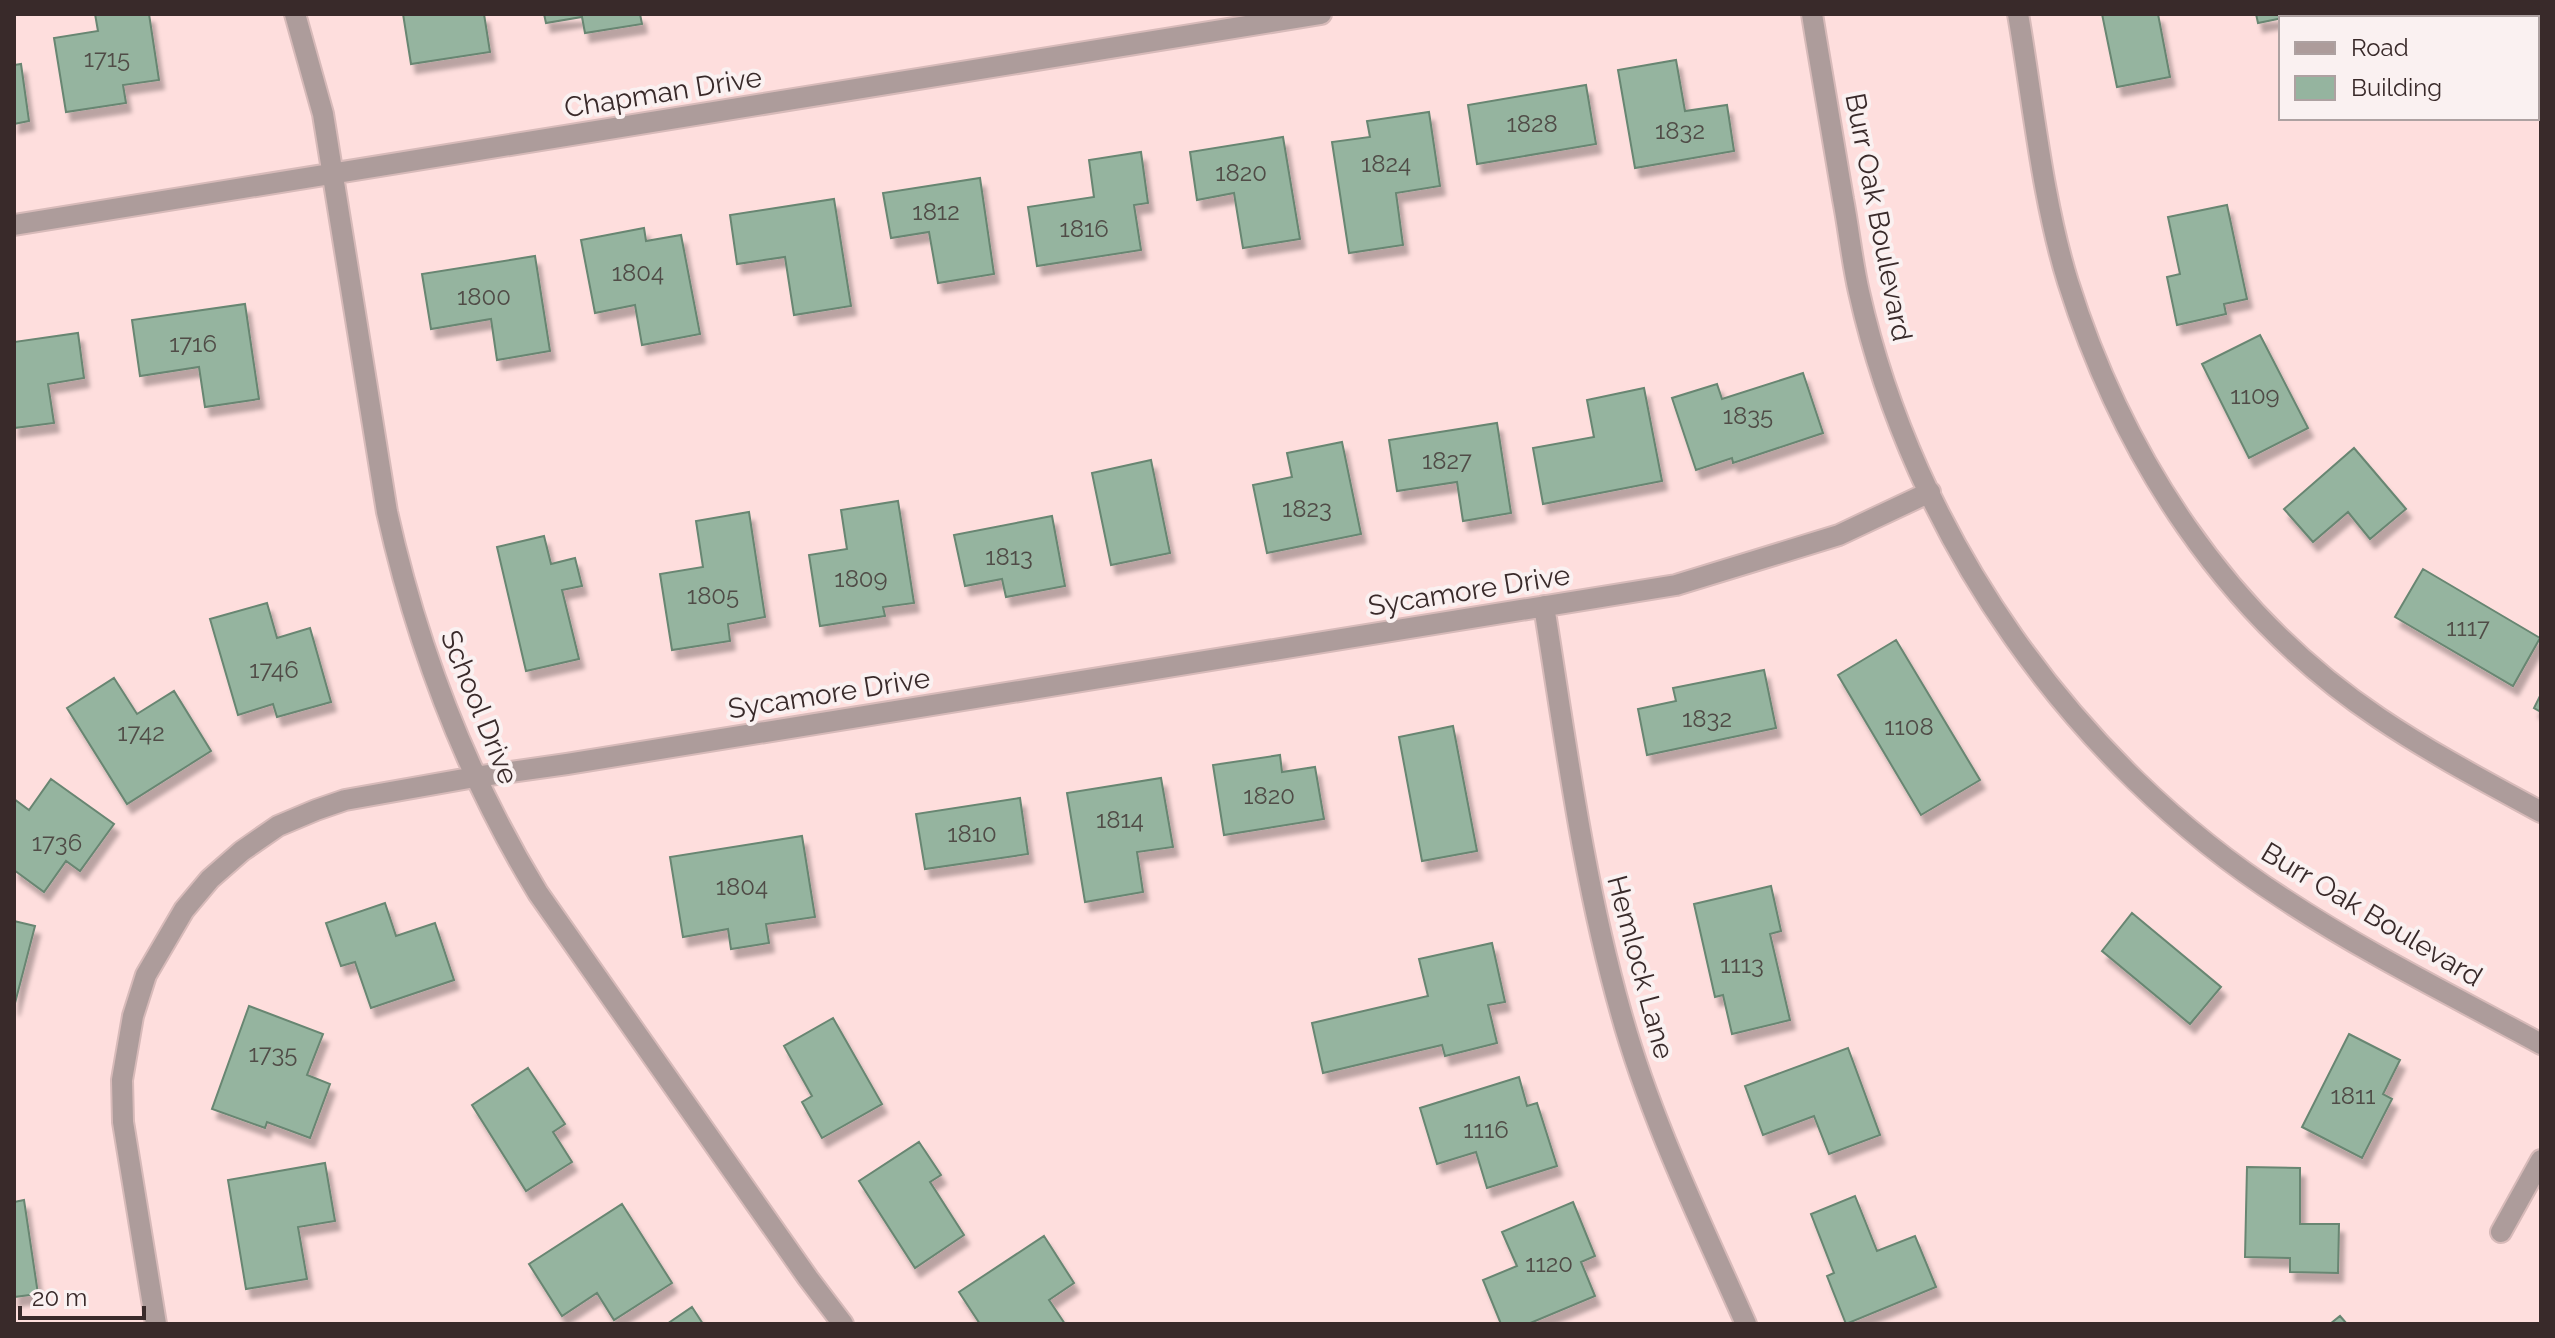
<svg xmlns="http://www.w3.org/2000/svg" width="2555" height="1338" viewBox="0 0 2555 1338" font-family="Raleway,sans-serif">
	<defs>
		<filter id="shadow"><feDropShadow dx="5" dy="9" stdDeviation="2" flood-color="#0004"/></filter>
	</defs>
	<rect width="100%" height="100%" fill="#fededd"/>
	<path fill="#95b49f" stroke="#688672" stroke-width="2" filter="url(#shadow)" d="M95 14H149L159 80 123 85 126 103 66 112 54 38 98 31Z
		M403 14H484L490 52 411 64Z
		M544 14H640L642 24 585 33 582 17 546 23Z
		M2102 14H2158L2170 77 2117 87Z
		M2256 14H2303L2258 23Z
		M1676 60 1685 111 1727 105 1734 151 1635 168 1618 70Z
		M21 64 29 121 14 124V65Z
		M1586 85 1596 144 1477 164 1468 105Z
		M1429 112 1440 186 1396 193 1403 245 1349 253 1332 142 1370 137 1367 121Z
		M1283 137 1300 239 1243 248 1234 193 1197 200 1190 152Z
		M1141 152 1148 203 1134 205 1141 250 1037 266 1028 207 1094 197 1089 160Z
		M980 178 994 274 938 283 929 232 891 238 883 193Z
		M834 199 851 306 794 315 785 257 737 264 730 215Z
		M2227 205 2247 299 2224 304 2226 314 2177 325 2167 277 2180 274 2168 217Z
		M644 228 646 241 681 235 700 334 642 345 635 305 595 313 581 240Z
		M535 256 550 351 497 360 491 319 431 329 422 274Z
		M245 304 259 399 205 407 199 367 140 376 132 320Z
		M78 333 84 378 48 384 54 423 14 428V342Z
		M2260 335 2308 428 2249 458 2202 364Z
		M1803 373 1823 433 1733 463 1732 458 1696 470 1672 398 1717 384 1722 399Z
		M1644 388 1662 481 1543 504 1533 448 1594 437 1587 400Z
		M1497 423 1511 513 1463 521 1457 482 1397 491 1389 440Z
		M1342 442 1361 534 1267 553 1253 485 1292 477 1287 453Z
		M2354 448 2406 509 2370 539 2348 512 2313 542 2284 509Z
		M1151 460 1170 553 1111 565 1092 473Z
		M898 501 914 603 883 607 885 616 820 626 809 555 847 549 841 510Z
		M749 512 765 617 728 624 730 641 672 650 660 574 703 567 696 521Z
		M1052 516 1065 586 1006 597 1002 579 965 586 954 535Z
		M544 536 551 564 575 558 582 586 562 590 579 659 526 671 497 547Z
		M2423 569 2540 638 2513 686 2395 617Z
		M267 603 277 638 310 628 331 702 277 717 273 704 238 715 210 619Z
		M1896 640 1980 780 1921 815 1838 675Z
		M1764 670 1776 728 1647 755 1638 709 1676 701 1673 688Z
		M114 678 137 714 174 691 211 751 127 804 67 708Z
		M2541 694V712L2534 708Z
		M1453 726 1477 851 1422 861 1399 737Z
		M1280 755 1282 772 1315 767 1324 819 1224 835 1213 765Z
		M1161 778 1173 847 1137 852 1143 892 1085 902 1067 793Z
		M51 779 114 824 80 871 66 861 44 892 14 870V799L29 810Z
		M1020 798 1028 854 925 869 916 814Z
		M802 836 815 917 766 924 769 943 731 949 728 929 683 937 670 857Z
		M1771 886 1781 931 1770 934 1790 1020 1732 1034 1723 995 1715 997 1694 904Z
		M385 903 396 936 435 923 454 980 371 1008 355 962 341 966 326 923Z
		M2132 913 2221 987 2190 1024 2102 951Z
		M14 921 35 926 14 1007Z
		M1492 943 1505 1002 1488 1005 1497 1043 1445 1056 1442 1045 1323 1073 1312 1023 1428 996 1419 959Z
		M249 1006 323 1034 307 1075 330 1084 310 1138 267 1122 265 1128 212 1109Z
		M833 1018 882 1104 822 1138 802 1102 812 1096 784 1046Z
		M2349 1034 2400 1060 2383 1094 2392 1099 2362 1158 2302 1127Z
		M1848 1048 1880 1135 1829 1154 1814 1116 1763 1135 1745 1086Z
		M528 1068 565 1124 553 1132 572 1162 526 1191 472 1105Z
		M1519 1077 1527 1106 1537 1103 1557 1166 1487 1188 1476 1152 1437 1164 1420 1108Z
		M919 1142 941 1175 930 1182 964 1235 915 1268 859 1181Z
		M325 1163 335 1221 298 1227 307 1279 246 1289 228 1180Z
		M2247 1167 2300 1168V1224H2339L2338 1273 2290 1272V1258L2245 1257Z
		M1855 1196 1877 1251 1915 1236 1936 1287 1846 1324 1827 1276 1834 1273 1811 1214Z
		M24 1200 38 1294 14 1297V1202Z
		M1573 1202 1595 1256 1581 1262 1595 1296 1528 1324H1501L1483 1280 1517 1266 1502 1232Z
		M622 1204 672 1283 614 1320 597 1293 562 1316 529 1264Z
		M1044 1236 1074 1283 1049 1300 1065 1324H980L959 1292Z
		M692 1307 703 1324H667Z
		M2340 1316 2347 1324H2330Z"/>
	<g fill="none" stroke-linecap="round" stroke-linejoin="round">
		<g stroke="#d7bab9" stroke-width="24">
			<path id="street" d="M295 14 323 114 387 512C417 646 466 775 538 893L808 1278 843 1324
				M1812 14C1822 76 1833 138 1843 199 1849 230 1852 262 1859 292 1914 537 2073 763 2284 899 2366 953 2455 997 2541 1044
				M2018 14C2033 101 2042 199 2068 282 2123 456 2225 615 2379 718 2431 753 2486 782 2541 812
				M14 225 1321 14
				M1544 606C1566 743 1583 880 1621 1013 1651 1121 1701 1222 1746 1324
				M2501 1232 2541 1160
				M156 1324 123 1122 122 1080 133 1016 146 975 184 910 210 879 242 851 278 826 316 810 345 800 475 777 567 764 1676 585 1839 535 1930 492"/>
		</g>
		<use href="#street" stroke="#ad9c9b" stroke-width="20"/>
	</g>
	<g text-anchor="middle" stroke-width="8" stroke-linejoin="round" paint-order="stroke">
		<g font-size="24" fill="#504c47">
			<text x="107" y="67">1715</text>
			<text x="1532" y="132">1828</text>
			<text x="1680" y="139">1832</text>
			<text x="1386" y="172">1824</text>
			<text x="1241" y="181">1820</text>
			<text x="936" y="220">1812</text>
			<text x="1084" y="237">1816</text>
			<text x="638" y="281">1804</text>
			<text x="484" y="305">1800</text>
			<text x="193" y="352">1716</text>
			<text x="2255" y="404">1109</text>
			<text x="1748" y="424">1835</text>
			<text x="1447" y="469">1827</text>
			<text x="1307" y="517">1823</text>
			<text x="1009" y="565">1813</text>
			<text x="861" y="587">1809</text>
			<text x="713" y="604">1805</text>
			<text x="2468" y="636">1117</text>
			<text x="274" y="678">1746</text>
			<text x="1707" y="727">1832</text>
			<text x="1909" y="735">1108</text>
			<text x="141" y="741">1742</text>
			<text x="1269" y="804">1820</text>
			<text x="1120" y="828">1814</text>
			<text x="972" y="842">1810</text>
			<text x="57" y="851">1736</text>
			<text x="742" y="895">1804</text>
			<text x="1742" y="973">1113</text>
			<text x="273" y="1062">1735</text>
			<text x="2353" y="1104">1811</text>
			<text x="1486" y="1138">1116</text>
			<text x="1549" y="1272">1120</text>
		</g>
		<g font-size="28" fill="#392a2a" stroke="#faf1f1">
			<text transform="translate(663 92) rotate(-9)" y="10">Chapman Drive</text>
			<text transform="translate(1879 217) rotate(79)" y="10">Burr Oak Boulevard</text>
			<text transform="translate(1469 590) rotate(-9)" y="10">Sycamore Drive</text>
			<text transform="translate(829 693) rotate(-9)" y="10">Sycamore Drive</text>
			<text transform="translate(480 707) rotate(68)" y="10">School Drive</text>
			<text transform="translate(2372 914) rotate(31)" y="10">Burr Oak Boulevard</text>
			<text transform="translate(1641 967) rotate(75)" y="10">Hemlock Lane</text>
		</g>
	</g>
	<rect width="2555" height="1338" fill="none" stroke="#392a2a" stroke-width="32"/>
	<rect x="2279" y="16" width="260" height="104" fill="#faf1f1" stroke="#ada1a1" stroke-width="2"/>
	<rect x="2295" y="42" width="40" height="12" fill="#ad9c9b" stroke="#ada1a1" stroke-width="2"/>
	<text x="2351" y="56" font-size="24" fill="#392a2a">Road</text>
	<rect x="2295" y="76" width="40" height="24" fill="#95b49f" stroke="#ada1a1" stroke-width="2"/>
	<text x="2351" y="96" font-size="24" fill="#392a2a">Building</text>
	<path d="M20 1306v12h124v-12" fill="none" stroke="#392a2a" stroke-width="4"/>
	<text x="32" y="1306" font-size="24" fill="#392a2a" stroke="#faf1f1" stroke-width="6" paint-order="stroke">20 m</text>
</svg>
